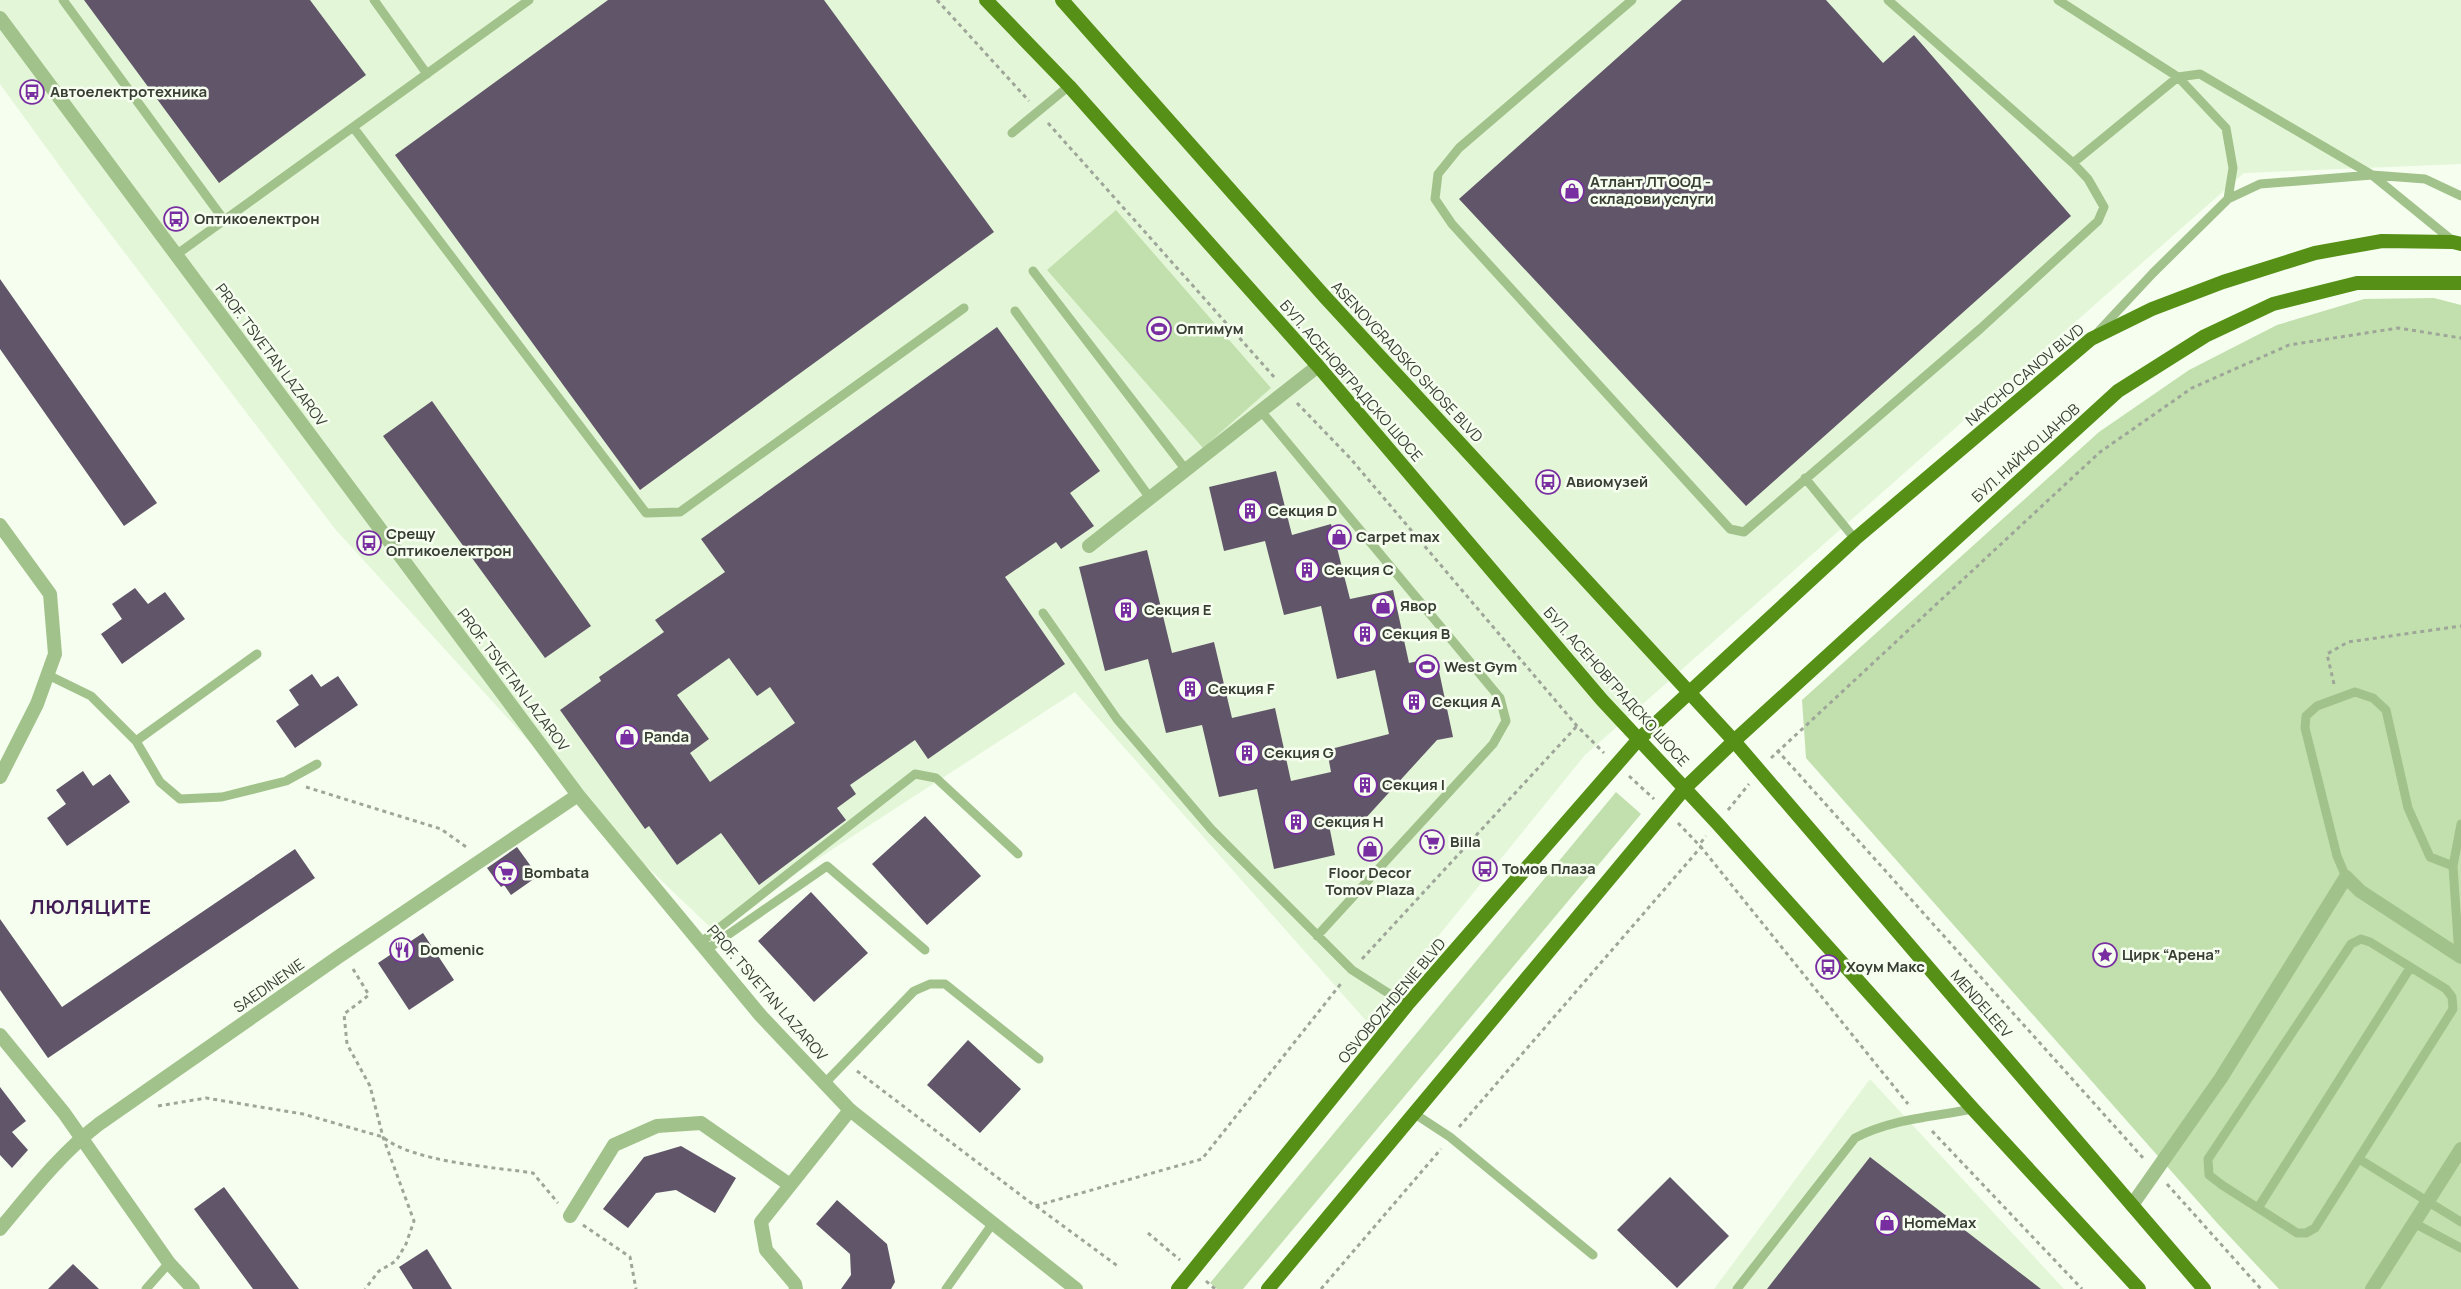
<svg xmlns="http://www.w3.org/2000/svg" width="2461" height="1289" viewBox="0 0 2461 1289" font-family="Manrope,sans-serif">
	<rect width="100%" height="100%" fill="#f6fef0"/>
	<path fill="#e4f6d8" d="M0 0H2461V164L2244 173 1585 755 1368 1023 1075 692 711 928 618 839 335 529 77 190 0 84Z
		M1870 1079 2064 1289H1714Z"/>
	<path fill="#c2e0ad" d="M1116 210 1271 388 1203 448 1047 270Z
		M2434 298 2461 305V1289H2279L2218 1224 1806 758 1802 700 2099 432 2189 370 2277 325 2364 299Z
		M1616 792 1641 814 1243 1289H1217L1210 1283Z"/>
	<path fill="#615669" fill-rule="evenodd" d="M84 0H310L366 75 219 183Z
		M608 0H824L994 232 640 490 395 155Z
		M1682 0H1826L1883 63 1914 35 2071 216 1746 506 1459 199Z
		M0 279 157 503 124 526 0 349Z
		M997 327 1100 471 1070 493 1094 526 1061 549 1056 542 1005 577 1065 664 928 759 915 740 850 785 856 794 837 808 846 820 759 885 721 833 677 865 649 826 645 829 560 710 601 681 599 677 664 632 655 620 725 572 701 539ZM729 658 757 696 770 687 795 723 710 782 690 753 709 739 677 695Z
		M432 401 591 626 545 658 383 436Z
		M1276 471 1292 535 1331 524 1350 599 1393 590 1409 663 1436 657 1453 737 1437 740 1364 820 1329 825 1335 855 1274 869 1257 789 1219 797 1202 725 1166 733 1148 659 1105 671 1079 567 1147 550 1172 653 1214 642 1232 718 1275 708 1291 781 1331 772 1327 750 1389 734 1375 670 1337 679 1321 606 1284 615 1265 541 1224 551 1209 487Z
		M135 588 148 604 165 592 185 619 122 664 101 634 122 619 112 604Z
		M312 674 321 687 338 676 358 705 295 748 276 721 299 705 289 690Z
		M83 771 93 786 110 774 130 802 67 846 47 818 66 804 56 790Z
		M925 816 981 876 927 925 872 864Z
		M517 847 538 876 511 895 504 885 501 887 487 868Z
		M295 849 315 878 48 1058 0 990V919L62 1007Z
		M811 892 868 953 814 1002 758 941Z
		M423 933 454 980 409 1010 378 963Z
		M968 1040 1021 1089 980 1133 927 1085Z
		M0 1087 26 1121 12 1132 28 1150 12 1168 0 1155Z
		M681 1146 736 1178 715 1213 676 1190 656 1193 628 1228 603 1209 644 1157Z
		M1870 1157 2041 1289H1767Z
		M1670 1177 1729 1236 1677 1288 1617 1230Z
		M224 1187 299 1289H253L194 1209Z
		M837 1200 887 1244 895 1282 891 1289H841L851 1275 850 1254 816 1224Z
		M427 1249 452 1289H413L399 1267Z
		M73 1264 99 1289H48Z"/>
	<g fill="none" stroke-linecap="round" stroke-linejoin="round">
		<path stroke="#9ea599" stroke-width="3" stroke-dasharray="4 4" stroke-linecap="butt" d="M937 0 1029 101
			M1048 123 1275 378
			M1297 403 1350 458 1577 726 1604 753
			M2334 684 2327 654 2348 642 2461 626
			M1777 750 2144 1159
			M1771 758 2100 452 2192 388 2289 345 2398 328 2461 338
			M1629 776 1654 799
			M306 787 441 829 469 849
			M1728 810 1749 784
			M1678 823 1701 847 1908 1104
			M1362 959 1577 726
			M353 969 369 995 344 1014 347 1044 370 1086 383 1137 414 1221 406 1244 396 1261 379 1271 365 1289
			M857 1071 1035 1206 1202 1159 1343 981
			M158 1106 206 1098 303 1114 383 1137C412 1162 494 1167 533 1173L558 1203
			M1459 1127 1701 847 1699 845 1706 836
			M1932 1131 2082 1289
			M2167 1184 2261 1289
			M1036 1206 1119 1267
			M583 1225 630 1257 636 1289
			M1148 1233 1180 1260
			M1206 1281 1215 1289
			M1321 1289 1441 1149"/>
		<path stroke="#a2c28b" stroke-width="9" d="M63 0 224 220
			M374 0 427 74
			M1632 0 1459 148 1438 174 1435 199 1452 224 1730 529 1744 532 1980 329 2098 221 2104 207 2088 179 2073 163 1888 0
			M2058 0 2178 77 2226 128 2233 168 2228 199 2153 273 2097 333
			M353 127 646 513 680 512 964 308
			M1012 133 1069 86
			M2073 163 2178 77 2200 74 2372 175 2425 179 2461 196
			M2228 199 2260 184 2372 175 2453 241
			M176 255 529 0
			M1033 271 1186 470
			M1015 311 1150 498
			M1261 411 1500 698 1506 721 1493 744 1317 936
			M1805 478 1855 539
			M1043 613 1117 719 1211 829 1352 970 1407 1005
			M48 675 91 696 136 741 160 782 180 799 222 797 286 781 317 764
			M136 741 257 654
			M2346 877 2337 856 2305 728 2306 716 2317 706 2355 692 2373 698 2386 710 2408 808 2430 857 2453 866
			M2361 939 2370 942 2446 989 2452 997 2453 1009 2315 1228 2306 1233H2297L2222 1185 2209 1175 2208 1159 2351 944Z
			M700 943 915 774 936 778 1018 854
			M706 950 827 866 925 950
			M2459 956 2453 866 2461 824
			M825 1083 914 991 930 984H945L1039 1059
			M1415 1114 1450 1137 1593 1255
			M2359 1159 2461 1222
			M2258 1208 2410 968
			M2414 1223 2461 1248
			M146 1289 169 1263
			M946 1289 993 1223
			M1737 1289 1855 1138C1891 1119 1932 1117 1973 1109"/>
		<path stroke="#a2c28b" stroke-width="14" d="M0 525 50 594 55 654 37 704 0 777
			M1089 546 1318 366
			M0 1035 64 1113 169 1263 193 1289
			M2132 1205 2221 1078 2346 877 2360 891 2461 957
			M570 1216 614 1145 657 1126 701 1123 790 1185
			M796 1289 795 1284 766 1250 761 1222 850 1110
			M2372 1289 2461 1149"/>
		<path stroke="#a2c28b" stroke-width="14" d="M0 18 578 795 761 1016 850 1110 1076 1289
			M0 1229C31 1192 61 1153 99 1124L341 955 578 795"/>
		<path stroke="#569016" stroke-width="14" d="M986 0 1069 86 1318 366 1602 700 1717 823 1973 1109 2139 1289
			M1062 0 1325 297 1734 741 2204 1289
			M1178 1289 1407 1005 1638 740 1855 539 2091 339 2152 309 2223 282 2315 253 2382 241 2453 242 2461 244
			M1268 1289 1685 788 1734 741 2118 391 2205 336 2273 304 2357 283H2461"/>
	</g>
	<defs>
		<g id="bus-ring" transform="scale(1.25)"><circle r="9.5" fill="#f6fef0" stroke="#782ea0" stroke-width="1.5"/><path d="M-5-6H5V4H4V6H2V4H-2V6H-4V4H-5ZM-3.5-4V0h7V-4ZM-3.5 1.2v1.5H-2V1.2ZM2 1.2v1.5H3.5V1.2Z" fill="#782ea0"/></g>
		<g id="shop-ring" transform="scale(1.25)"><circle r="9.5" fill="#f6fef0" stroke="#782ea0" stroke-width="1.5"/><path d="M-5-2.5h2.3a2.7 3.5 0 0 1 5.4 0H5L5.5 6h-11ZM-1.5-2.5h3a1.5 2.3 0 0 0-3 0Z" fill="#782ea0"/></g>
		<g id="stadium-ring" transform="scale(1.25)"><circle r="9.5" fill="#f6fef0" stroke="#782ea0" stroke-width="1.5"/><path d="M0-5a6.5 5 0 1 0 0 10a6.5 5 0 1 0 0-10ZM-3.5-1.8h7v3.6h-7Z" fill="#782ea0"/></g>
		<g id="building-ring" transform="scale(1.25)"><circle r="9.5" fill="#f6fef0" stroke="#782ea0" stroke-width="1.5"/><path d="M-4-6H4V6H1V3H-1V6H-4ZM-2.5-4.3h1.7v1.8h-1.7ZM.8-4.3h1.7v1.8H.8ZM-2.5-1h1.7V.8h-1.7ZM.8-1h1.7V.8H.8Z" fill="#782ea0"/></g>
		<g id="supermarket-ring" transform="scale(1.25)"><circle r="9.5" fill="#f6fef0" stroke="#782ea0" stroke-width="1.5"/><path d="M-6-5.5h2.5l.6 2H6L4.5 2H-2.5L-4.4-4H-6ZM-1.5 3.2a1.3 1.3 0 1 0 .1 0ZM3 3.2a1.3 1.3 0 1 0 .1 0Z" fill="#782ea0"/></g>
		<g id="restaurant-ring" transform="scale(1.25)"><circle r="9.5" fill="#f6fef0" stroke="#782ea0" stroke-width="1.5"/><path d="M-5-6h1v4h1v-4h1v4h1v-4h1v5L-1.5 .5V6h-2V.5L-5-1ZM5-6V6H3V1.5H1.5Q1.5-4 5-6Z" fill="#782ea0"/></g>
		<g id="sight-ring" transform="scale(1.25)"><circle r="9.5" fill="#f6fef0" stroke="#782ea0" stroke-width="1.5"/><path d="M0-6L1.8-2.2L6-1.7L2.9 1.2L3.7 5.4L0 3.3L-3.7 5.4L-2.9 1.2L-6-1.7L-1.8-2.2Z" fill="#782ea0"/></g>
	</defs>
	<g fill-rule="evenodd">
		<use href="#bus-ring" x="32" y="92"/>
		<use href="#shop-ring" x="1572" y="191"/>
		<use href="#bus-ring" x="176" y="219"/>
		<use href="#stadium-ring" x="1159" y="329"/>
		<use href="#bus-ring" x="1548" y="482"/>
		<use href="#building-ring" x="1250" y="511"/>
		<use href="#shop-ring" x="1339" y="537"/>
		<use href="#bus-ring" x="369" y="543"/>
		<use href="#building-ring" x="1307" y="570"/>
		<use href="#shop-ring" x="1383" y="606"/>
		<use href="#building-ring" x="1126" y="610"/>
		<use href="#building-ring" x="1365" y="634"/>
		<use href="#stadium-ring" x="1427" y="667"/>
		<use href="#building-ring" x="1190" y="689"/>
		<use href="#building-ring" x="1414" y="702"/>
		<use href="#shop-ring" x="627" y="737"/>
		<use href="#building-ring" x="1247" y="753"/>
		<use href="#building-ring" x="1365" y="785"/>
		<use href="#building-ring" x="1296" y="822"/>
		<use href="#supermarket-ring" x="1432" y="842"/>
		<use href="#shop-ring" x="1370" y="849"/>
		<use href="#bus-ring" x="1485" y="869"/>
		<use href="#supermarket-ring" x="506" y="873"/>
		<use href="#restaurant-ring" x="402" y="950"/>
		<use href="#sight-ring" x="2105" y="955"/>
		<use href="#bus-ring" x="1828" y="967"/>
		<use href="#shop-ring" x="1887" y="1223"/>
	</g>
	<g text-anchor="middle" stroke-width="5" stroke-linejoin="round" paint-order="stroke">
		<g font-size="15" font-weight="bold" fill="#383e34" stroke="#f6fef0" text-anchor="start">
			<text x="50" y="97">Автоелектротехника</text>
			<text x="1590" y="187">Атлант ЛТ ООД -<tspan x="1590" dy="17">складови услуги</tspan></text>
			<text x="194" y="224">Оптикоелектрон</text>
			<text x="1176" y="334">Оптимум</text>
			<text x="1566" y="487">Авиомузей</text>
			<text x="1268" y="516">Секция D</text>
			<text x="386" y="539">Срещу<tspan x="386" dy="17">Оптикоелектрон</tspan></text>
			<text x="1356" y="542">Carpet max</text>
			<text x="1324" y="575">Секция C</text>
			<text x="1400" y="611">Явор</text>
			<text x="1144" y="615">Секция E</text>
			<text x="1382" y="639">Секция B</text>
			<text x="1444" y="672">West Gym</text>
			<text x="1208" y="694">Секция F</text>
			<text x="1432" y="707">Секция A</text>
			<text x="644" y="742">Panda</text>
			<text x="1264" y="758">Секция G</text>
			<text x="1382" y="790">Секция I</text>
			<text x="1314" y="827">Секция H</text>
			<text x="1450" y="847">Billa</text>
			<text x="1502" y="874">Томов Плаза</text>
			<text x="524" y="878">Bombata</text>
			<text x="1370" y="878" text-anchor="middle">Floor Decor<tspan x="1370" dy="17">Tomov Plaza</tspan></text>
			<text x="420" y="955">Domenic</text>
			<text x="2122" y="960">Цирк “Арена”</text>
			<text x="1846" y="972">Хоум Макс</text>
			<text x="1904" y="1228">HomeMax</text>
		</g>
		<g font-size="15" fill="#383e34" stroke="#f6fef0">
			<text transform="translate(271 355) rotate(53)" y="5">PROF. TSVETAN LAZAROV</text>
			<text transform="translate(1407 362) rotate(47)" y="5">ASENOVGRADSKO SHOSE BLVD</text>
			<text transform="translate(2025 375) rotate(-40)" y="5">NAYCHO CANOV BLVD</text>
			<text transform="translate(1351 381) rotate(49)" y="5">БУЛ. АСЕНОВГРАДСКО ШОСЕ</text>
			<text transform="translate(2026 453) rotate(-42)" y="5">БУЛ. НАЙЧО ЦАНОВ</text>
			<text transform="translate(513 680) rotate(53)" y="5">PROF. TSVETAN LAZAROV</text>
			<text transform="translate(1616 687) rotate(48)" y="5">БУЛ. АСЕНОВГРАДСКО ШОСЕ</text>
			<text transform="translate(269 986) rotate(-35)" y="5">SAEDINENIE</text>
			<text transform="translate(767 993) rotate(49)" y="5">PROF. TSVETAN LAZAROV</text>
			<text transform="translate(1392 1001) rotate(-50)" y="5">OSVOBOZHDENIE BLVD</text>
			<text transform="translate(1981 1004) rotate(49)" y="5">MENDELEEV</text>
		</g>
		<g font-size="20" font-weight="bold" letter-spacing="1" fill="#401e55" stroke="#f6fef0">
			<text x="91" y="914">ЛЮЛЯЦИТЕ</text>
		</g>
	</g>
</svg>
